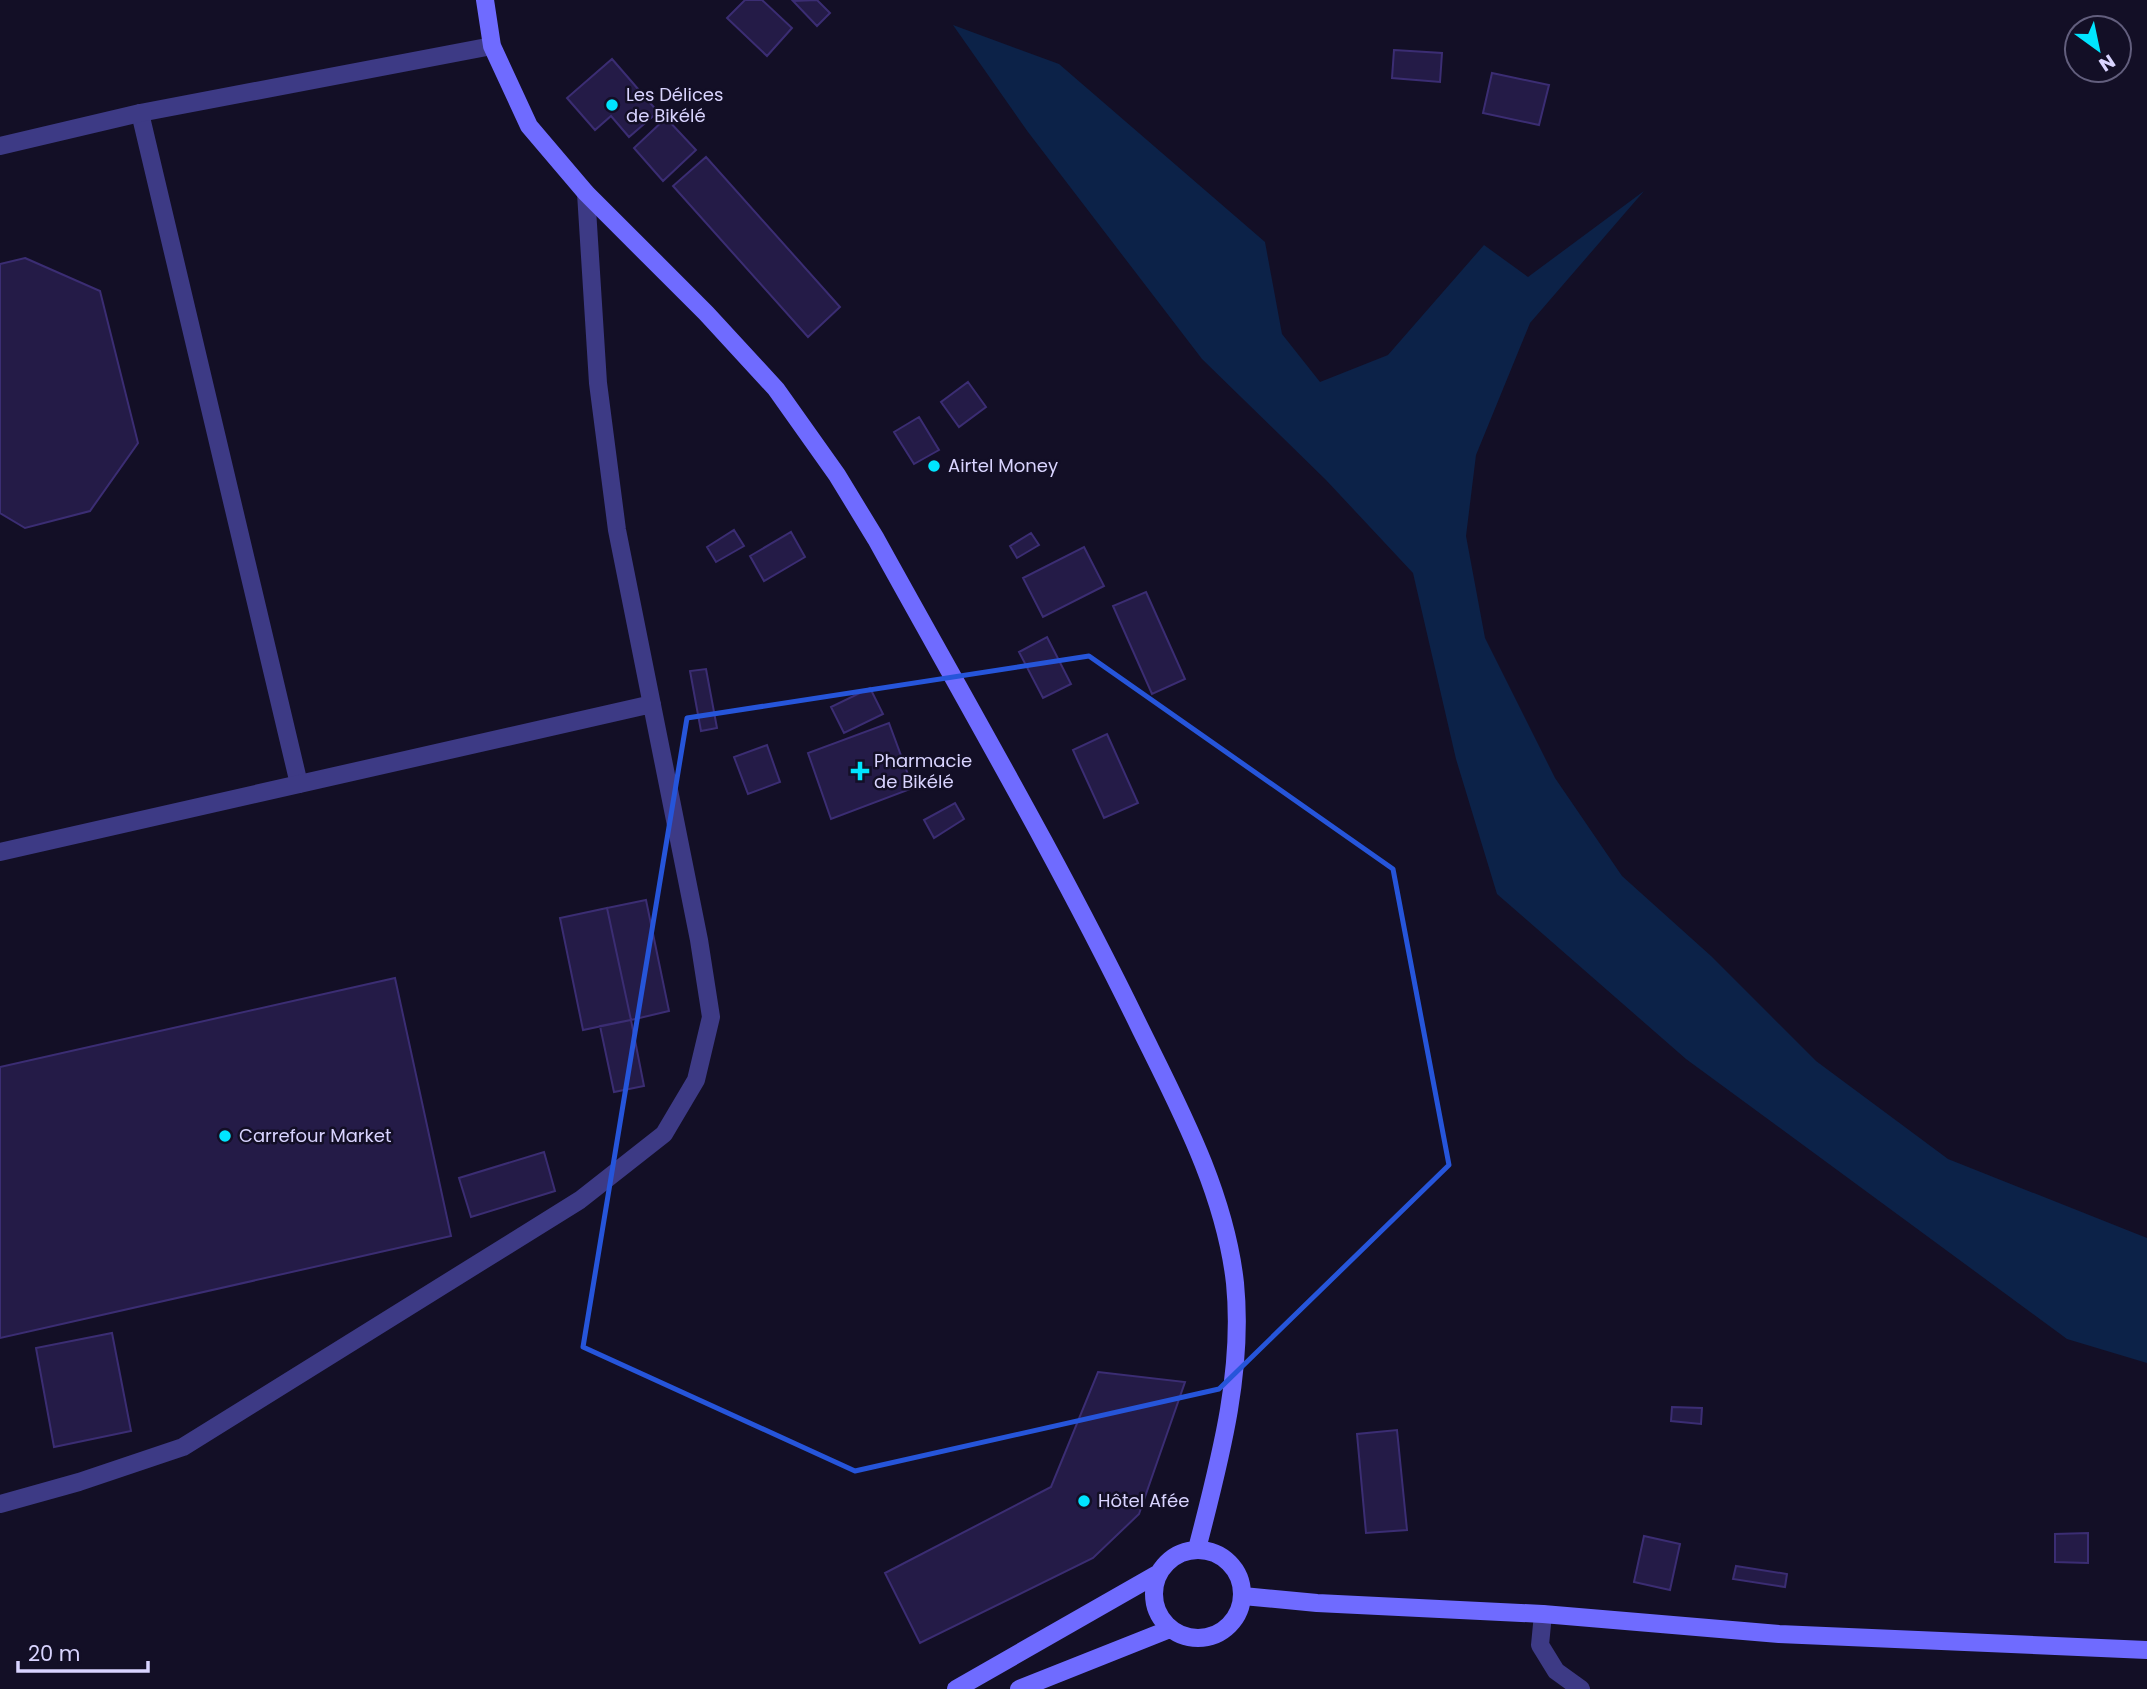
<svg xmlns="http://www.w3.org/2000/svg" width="2147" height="1689" viewBox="0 0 2147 1689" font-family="Poppins,sans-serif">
	<rect width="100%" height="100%" fill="#130f26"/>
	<path fill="#0c2248" d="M953 25 1059 64 1265 242 1282 334 1320 382 1388 355 1484 245 1528 277 1644 191 1530 323 1476 455 1466 536 1485 638 1555 778 1622 876 1711 956 1816 1061 1948 1159 2147 1238V1363L2067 1339 1686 1059 1497 894 1456 759 1413 573 1326 480 1202 359 1028 132Z"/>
	<path fill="#241b47" stroke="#3b2d73" stroke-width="2" d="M745 0H762L792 28 767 56 727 18Z
		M817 0 830 13 817 26 793 1Z
		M1394 50 1442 53 1440 82 1392 78Z
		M612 59 658 112 629 137 611 116 595 130 567 98Z
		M1492 73 1549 85 1539 125 1483 113Z
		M666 118 696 150 663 181 634 148Z
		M706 157 840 307 808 337 673 186Z
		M25 258 100 291 138 443 90 511 25 528 0 513V264Z
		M968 382 986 407 959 427 941 402Z
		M919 417 939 450 914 464 894 432Z
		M734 530 744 546 716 562 707 547Z
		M791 532 805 557 764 581 750 556Z
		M1031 533 1039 545 1017 558 1010 546Z
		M1084 547 1104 586 1043 617 1023 578Z
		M1146 592 1185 679 1152 694 1113 606Z
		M1047 637 1071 684 1043 698 1019 652Z
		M706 669 717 728 701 731 690 671Z
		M870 688 883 714 844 733 831 707Z
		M889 723 913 788 831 819 808 753Z
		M1107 734 1138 803 1104 818 1073 750Z
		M767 745 780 782 748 794 734 757Z
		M955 803 964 819 934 838 924 820Z
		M646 900 669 1011 631 1020 607 908Z
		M607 908 631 1020 583 1030 560 918Z
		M395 978 451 1236 0 1338V1067Z
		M631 1020 644 1086 614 1092 600 1026Z
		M544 1152 555 1191 471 1217 459 1178Z
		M112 1333 131 1431 54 1447 36 1348Z
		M1098 1372 1185 1382 1139 1514 1093 1558 920 1643 885 1573 1051 1487Z
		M1672 1407 1702 1408 1701 1424 1671 1421Z
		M1397 1430 1407 1530 1366 1533 1357 1434Z
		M2088 1533V1563L2055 1562V1534Z
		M1644 1536 1680 1544 1670 1590 1634 1582Z
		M1736 1566 1787 1574 1785 1587 1733 1579Z"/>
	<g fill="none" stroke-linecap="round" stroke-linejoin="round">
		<path stroke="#3d3a85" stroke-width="18" d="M140 113 299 784"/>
		<path stroke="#3d3a85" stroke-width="18" d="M0 146 140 113 492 46
			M0 852 652 704
			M0 1504 79 1482 183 1447 580 1200 664 1134 696 1080 711 1017 699 940 617 530 598 383 586 193
			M1543 1614 1540 1645 1556 1671 1581 1689"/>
		<path stroke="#6f6bff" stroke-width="18" d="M485 0 492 46 529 126 586 193 706 313 776 389 837 475 876 539C966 702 1060 863 1141 1030 1180 1109 1225 1193 1235 1283 1244 1373 1219 1463 1197 1549
			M1154 1594a44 44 0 1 1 88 0a44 44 0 1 1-88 0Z
			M1243 1596 1317 1603 1543 1614 1779 1634 2147 1650
			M956 1689 1159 1573
			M1019 1689 1170 1629"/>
	</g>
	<path fill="none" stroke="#2655da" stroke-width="5" stroke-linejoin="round" d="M1089 656 1393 869 1449 1165 1219 1389 855 1471 583 1347 687 718Z"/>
	<g fill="#00e5ff" stroke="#130f26" stroke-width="2.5">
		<circle cx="612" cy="105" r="7"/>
		<circle cx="934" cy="466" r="7"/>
		<path d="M856.5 760.5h7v7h7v7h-7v7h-7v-7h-7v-7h7z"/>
		<circle cx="225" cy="1136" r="7"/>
		<circle cx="1084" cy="1501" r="7"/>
	</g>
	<g text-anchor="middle" stroke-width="5" stroke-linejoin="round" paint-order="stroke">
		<g font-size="18" fill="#d9d4ff" stroke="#130f26" text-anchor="start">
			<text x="626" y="101">Les Délices<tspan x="626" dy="21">de Bikélé</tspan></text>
			<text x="948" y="472">Airtel Money</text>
			<text x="874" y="767">Pharmacie<tspan x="874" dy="21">de Bikélé</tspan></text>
			<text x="239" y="1142">Carrefour Market</text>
			<text x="1098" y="1507">Hôtel Afée</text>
		</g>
	</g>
	<g transform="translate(2098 49) rotate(147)"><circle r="33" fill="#130f26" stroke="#625e7d" stroke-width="2"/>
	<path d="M0-5L12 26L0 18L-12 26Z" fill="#00e5ff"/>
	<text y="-10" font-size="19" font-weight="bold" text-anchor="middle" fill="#d9d4ff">N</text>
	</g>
	<path d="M18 1661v10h130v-10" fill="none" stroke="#d9d4ff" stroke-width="3.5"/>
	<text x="28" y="1661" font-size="21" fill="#d9d4ff" stroke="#130f26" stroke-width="5" paint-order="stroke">20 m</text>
</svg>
